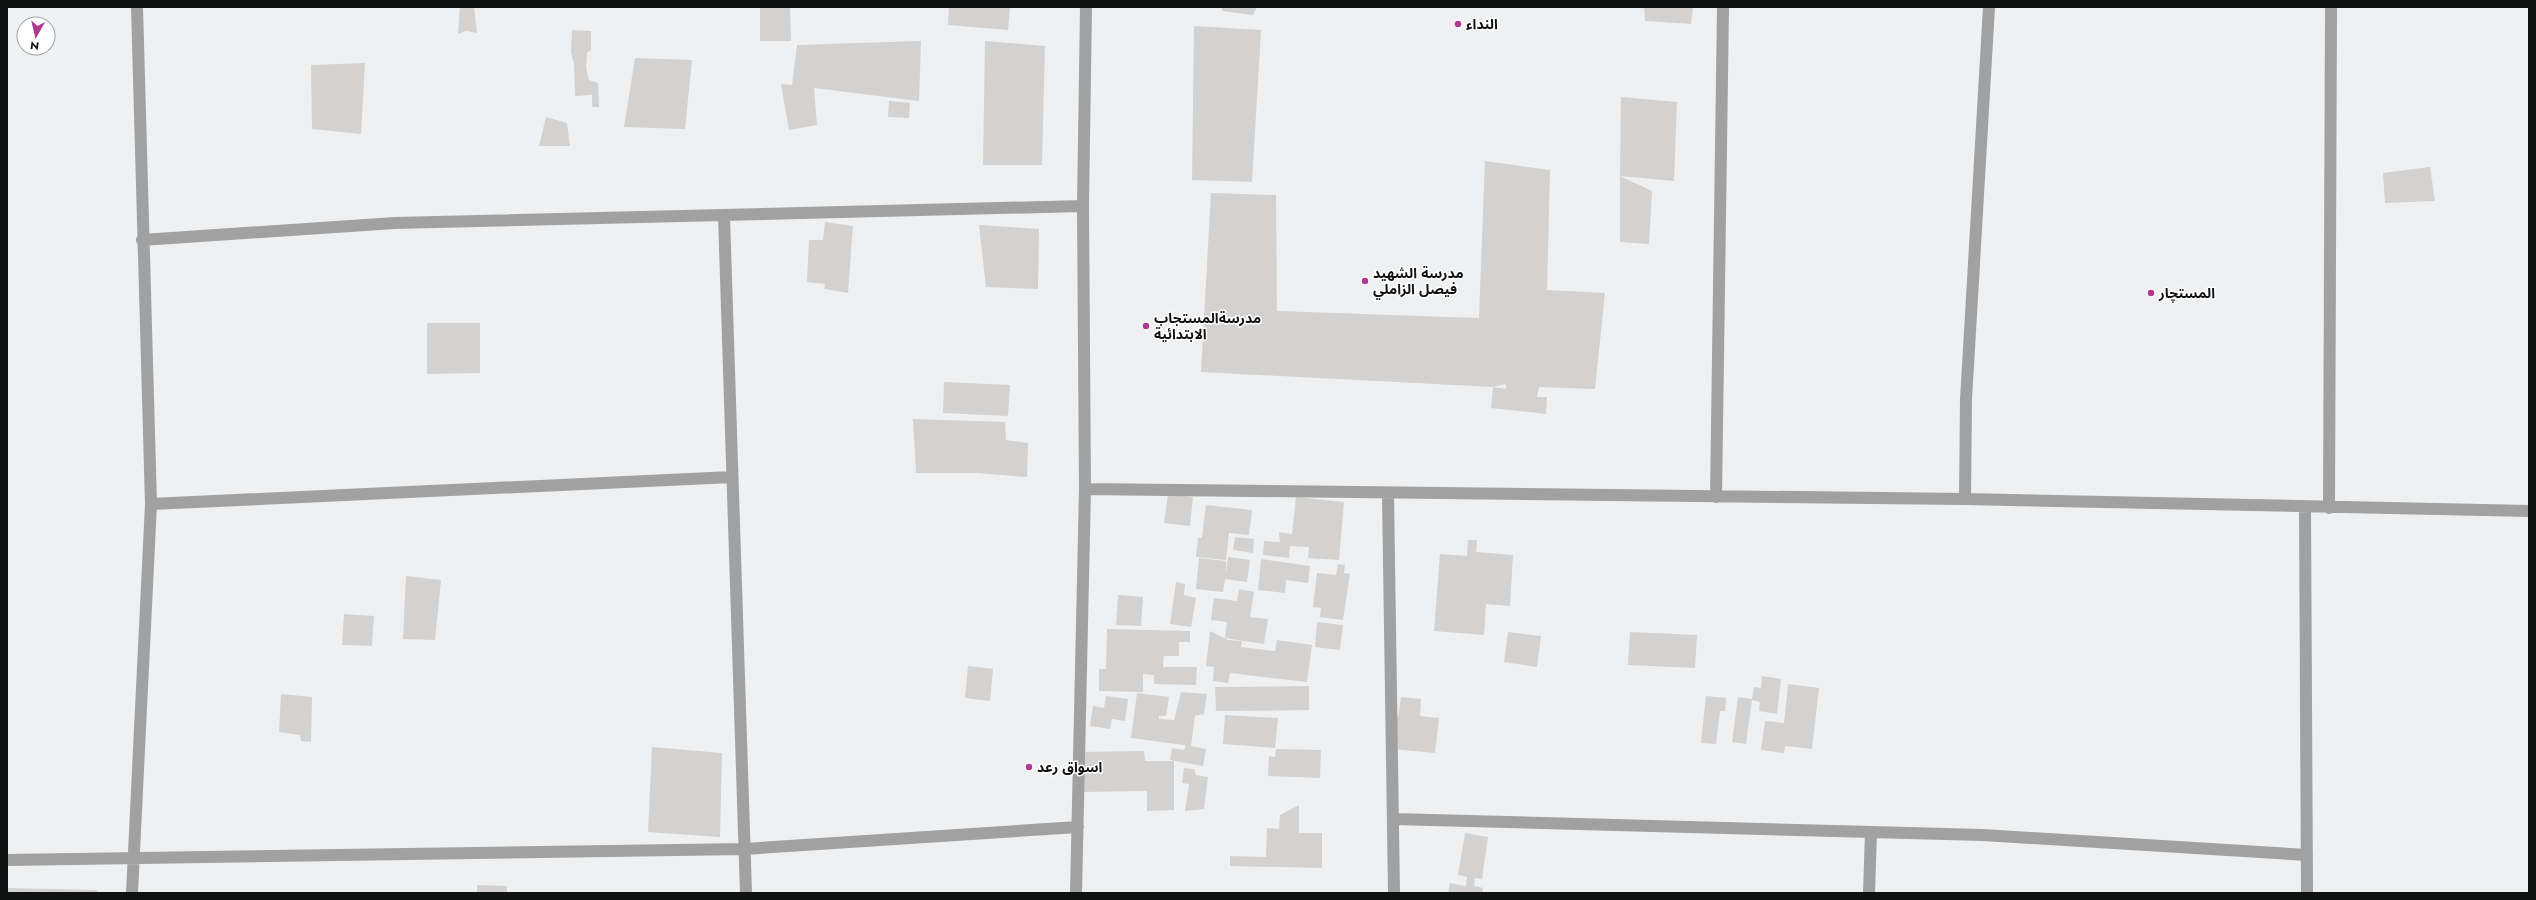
<svg xmlns="http://www.w3.org/2000/svg" width="2536" height="900" viewBox="0 0 2536 900" font-family="Jost,'Noto Sans Arabic',sans-serif">
	<rect width="100%" height="100%" fill="#eff0f1"/>
	<path fill="#d3d2d1" d="M460 7H474L477 33 466 31 458 34Z
		M760 7H790L791 41H760Z
		M949 7H1010L1008 30 948 25Z
		M1222 7H1257L1253 15 1222 11Z
		M1644 7H1693L1691 24 1645 21Z
		M1194 26 1261 30 1252 182 1192 180Z
		M572 30 591 31V50L587 53 586 68 589 80 598 83 599 107H592V95L575 96 574 63 571 53Z
		M921 41 919 101 814 88 817 125 789 130 781 84 792 85 797 45Z
		M985 41 1045 46 1042 165H983Z
		M635 58 692 60 685 129 624 127Z
		M365 63 361 134 312 129 311 65Z
		M1621 97 1677 102 1674 181 1620 176Z
		M889 101 910 103 909 118 888 117Z
		M546 117 567 123 570 146H539Z
		M1485 161 1550 170 1547 290 1605 293 1595 389 1539 387 1537 397H1547L1546 414 1491 408 1493 387 1506 389V384L1493 387 1201 372 1211 193 1276 195 1277 311 1479 318Z
		M2430 167 2435 201 2385 203 2383 173Z
		M1620 176 1652 191 1649 244 1620 242Z
		M825 222 853 226 848 293 824 289 825 284 807 282 809 240H823Z
		M979 225 1039 229 1038 289 986 287Z
		M427 323H480V373L427 374Z
		M944 382 1010 385 1008 416 943 413Z
		M913 419 1005 422 1006 440 1028 443 1027 477 976 473H916Z
		M1168 494 1193 497 1190 526 1164 523Z
		M1296 497 1344 502 1339 560 1308 558 1309 547 1290 546 1289 558 1263 555 1264 541 1280 542 1279 532 1292 534Z
		M1206 505 1252 510 1249 535 1229 533 1226 560 1196 557 1198 538H1202Z
		M1235 537 1254 539 1253 553 1233 550Z
		M1468 540H1477L1476 552 1513 555 1510 606 1486 604 1484 635 1434 631 1440 554 1467 556Z
		M1228 557 1250 560 1247 582 1225 579 1223 592 1196 589 1199 558 1226 561V573Z
		M1261 559 1310 566 1308 583 1286 580 1285 593 1258 590Z
		M1338 564 1345 565 1344 573 1350 574 1343 620 1320 617 1321 608 1313 607 1317 573 1336 575Z
		M406 576 441 580 435 640 403 639Z
		M1176 582 1185 584 1184 595 1196 598 1191 627 1170 624Z
		M1239 589 1254 592 1250 617 1268 619 1264 644 1225 638 1227 622 1211 620 1214 598 1237 601Z
		M1118 595 1143 597 1141 626 1116 625Z
		M344 614 374 616 372 646 342 645Z
		M1317 622 1343 625 1340 650 1315 647Z
		M1107 629 1190 631V642H1179V656H1164L1163 667H1197L1196 685 1154 684V675L1143 674V692L1099 691V669H1106Z
		M1210 631 1228 640 1242 641 1241 647 1275 651 1277 640 1312 645 1307 682 1230 673 1228 683 1213 681 1214 667 1206 666Z
		M1508 632 1541 636 1537 667 1504 662Z
		M1630 632 1697 635 1695 668 1628 665Z
		M968 666 993 669 990 701 965 698Z
		M1762 676 1781 679 1777 714 1759 711 1760 702 1752 700 1746 744 1732 742 1738 697 1752 699 1754 687 1761 688Z
		M1788 684 1819 688 1812 749 1785 746 1784 753 1761 750 1765 721 1784 723Z
		M1309 686V710L1216 711 1215 687Z
		M1181 692 1207 694 1204 714 1195 716 1191 746 1131 738 1137 693 1169 697 1166 716H1159V719L1174 720Z
		M281 694 312 697 311 742 301 741 300 735 279 732Z
		M1106 696 1128 699 1125 721 1112 719 1110 729 1090 726 1093 706 1104 708Z
		M1706 696 1726 698 1725 711H1720L1716 744 1701 743Z
		M1401 697 1421 699 1420 716 1439 718 1435 753 1392 749 1395 717H1398Z
		M1225 715 1278 718 1275 748 1223 744Z
		M1186 745 1206 749 1203 766 1170 760 1172 748 1184 750Z
		M652 747 722 753 720 837 648 832Z
		M1276 749 1321 750 1320 778 1268 776 1269 756 1275 757Z
		M1144 751 1145 761H1174V810L1147 811V791L1082 792V752Z
		M1184 768 1194 769 1196 775 1208 777 1204 809 1185 811 1189 784 1182 783Z
		M1299 805V833H1322V868L1230 866V856L1266 857 1267 828 1279 829 1280 815Z
		M1465 833 1488 837 1482 879 1475 878 1474 886 1483 888 1482 893H1448L1450 883 1466 886 1467 877 1458 875Z
		M477 885 507 886V893H477Z
		M7 888 97 890V893H7Z"/>
	<g fill="none" stroke-linecap="round" stroke-linejoin="round">
		<path stroke="#a2a1a1" stroke-width="12" d="M724 216 746 893
			M142 240 395 223 1083 206
			M1085 489 1965 499 2529 511
			M1388 494 1394 893
			M1716 497 1723 7
			M1965 499 1966 400 1989 7
			M151 504 732 477
			M2305 507 2307 893
			M2329 508 2331 7
			M1393 819 1983 835 2307 855
			M7 860 744 849 1078 827
			M132 893 151 504 137 7
			M1076 893 1085 489 1083 206 1086 7
			M1869 893 1871 832"/>
	</g>
	<g fill="#ae3990" stroke="#fff" stroke-width="1.5">
		<circle cx="1458" cy="24" r="4"/>
		<circle cx="1365" cy="281" r="4"/>
		<circle cx="2151" cy="293" r="4"/>
		<circle cx="1146" cy="326" r="4"/>
		<circle cx="1029" cy="767" r="4"/>
	</g>
	<g text-anchor="middle" stroke-width="3" stroke-linejoin="round" paint-order="stroke">
		<g font-size="14" font-weight="bold" fill="#101111" stroke="#fff" text-anchor="start">
			<text x="1466" y="29">النداء</text>
			<text x="1373" y="278">مدرسة الشهيد<tspan x="1373" dy="16">فيصل الزاملي</tspan></text>
			<text x="2159" y="298">المستچار</text>
			<text x="1154" y="323">مدرسةالمستجاب<tspan x="1154" dy="16">الابتدائية</tspan></text>
			<text x="1037" y="772">اسواق رعد</text>
		</g>
	</g>
	<rect width="2536" height="900" fill="none" stroke="#101111" stroke-width="16"/>
	<g transform="translate(36 36) rotate(188)"><circle r="19" fill="#ffffff" stroke="#9fa0a0"/>
	<path d="M0-3L7 15L0 10L-7 15Z" fill="#ae3990"/>
	<text y="-6" font-size="11" font-weight="bold" text-anchor="middle" fill="#101111">N</text>
	</g>
</svg>
